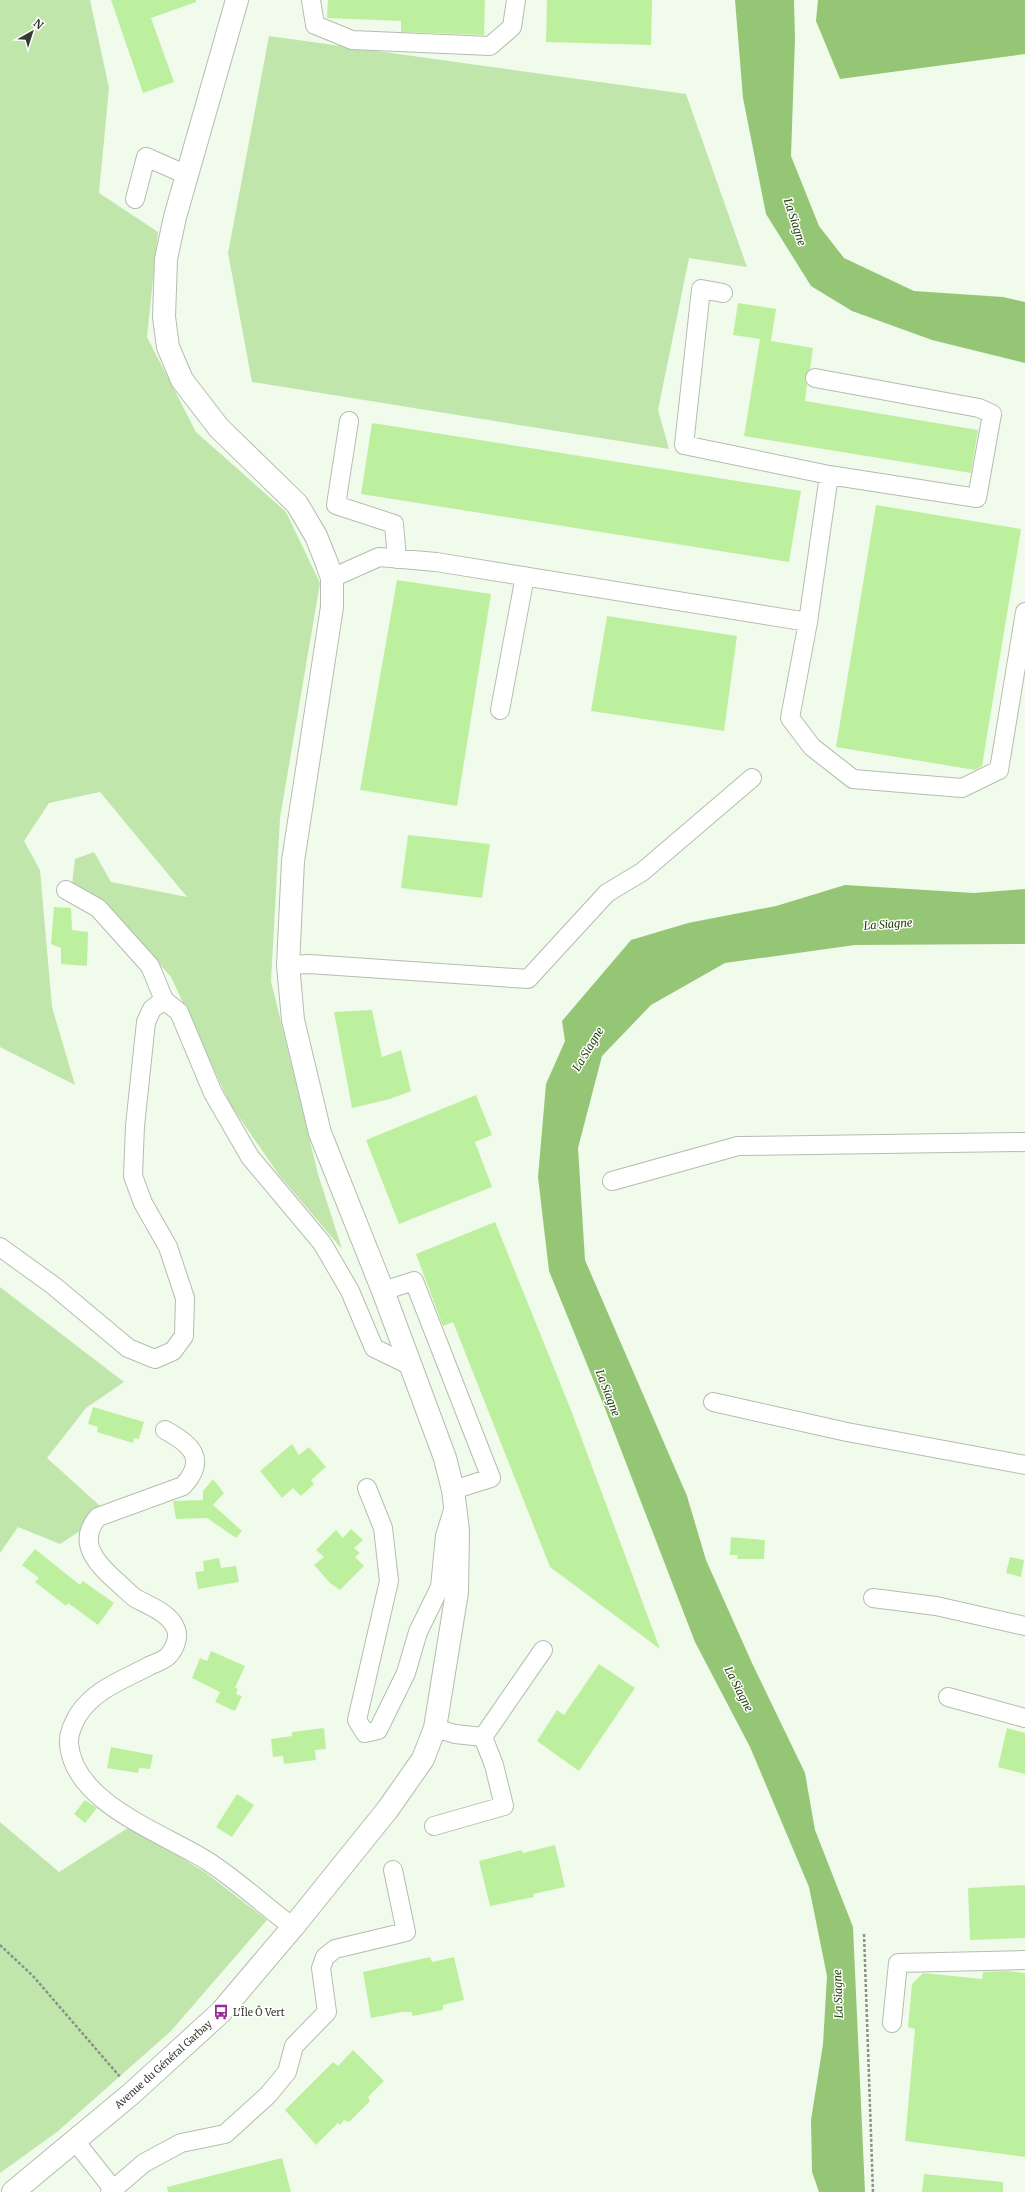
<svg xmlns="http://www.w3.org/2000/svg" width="1025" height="2192" viewBox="0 0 1025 2192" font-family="Merriweather,serif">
	<rect width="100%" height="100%" fill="#f1fbec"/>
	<path fill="#c1e6ac" d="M0 0H90L109 88 99 193 158 232 147 337 196 432 286 512 320 583 280 818 271 981 318 1174 342 1249 279 1175 230 1104 171 977 102 899 72 885 75 859 94 852 111 882 187 897 100 792 49 803 24 841 40 870 52 1007 75 1085 0 1047Z
		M269 36 686 94 747 267 689 258 658 410 669 449 252 382 228 253Z
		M0 1287 124 1382 86 1408 47 1458 108 1513 60 1544 18 1527 0 1553Z
		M0 1822 59 1872 131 1826 206 1873 267 1920 171 2031 57 2132 0 2173Z"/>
	<path fill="#95c676" d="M735 0H794L795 39 791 156 819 226 844 258 914 291 1003 297 1025 302V363L932 340 852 311 811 286 766 214 743 98Z
		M818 0H1025V54L840 79 816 21Z
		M845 885 974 893 1025 889V944L855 945 725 963 651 1005 602 1056 578 1148 585 1260 687 1496 706 1560 752 1663 805 1773 815 1830 853 1927 865 2192H819L812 2172 811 2120 823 2044 827 1976 809 1887 750 1747 695 1642 606 1411 549 1271 538 1177 546 1084 565 1041 562 1021 631 940 688 923 776 906Z"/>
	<path fill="#bdf09e" d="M111 0H196V2L151 18 174 82 143 93Z
		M328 0H485L484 35 401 32V21L327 18Z
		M547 0H652L651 45 546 42Z
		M738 303 776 309 771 341 813 348 810 369 805 376 807 385 805 401 978 430 971 473 744 436 760 339 733 335Z
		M372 423 801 491 789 562 361 494Z
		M876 505 1021 529 982 766 975 770 836 747Z
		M397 580 491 594 457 806 360 790Z
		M607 616 737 636 724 731 591 711Z
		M408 835 490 844 482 898 401 888Z
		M54 907 71 908 72 930 88 932 87 966 61 964V948L51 944Z
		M372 1010 382 1057 401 1050 411 1091 390 1099 352 1108 334 1012Z
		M476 1095 492 1135 475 1142 492 1187 399 1224 366 1140Z
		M495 1222 571 1410 660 1649 550 1567 453 1322 443 1326 416 1254Z
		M93 1407 144 1422 139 1439 134 1438 133 1443 97 1432 98 1427 88 1424Z
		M292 1444 299 1455 309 1447 326 1467 311 1480 314 1484 301 1496 293 1488 282 1498 260 1471Z
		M213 1479 224 1493 213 1505 242 1531 236 1538 207 1518 176 1519 173 1501 203 1500V1491Z
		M351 1529 363 1540 354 1548 360 1553 355 1557 364 1566 340 1590 330 1583 314 1565 324 1557 316 1550 336 1530 343 1538Z
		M731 1537 765 1540 764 1559H737L738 1555H730Z
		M35 1549 80 1585 83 1581 114 1603 98 1625 68 1603 66 1606 35 1582 39 1578 22 1565Z
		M1010 1557 1024 1560 1021 1577 1006 1573Z
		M219 1558 221 1568 236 1566 239 1582 198 1589 195 1572 204 1571 203 1561Z
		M211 1651 245 1666 235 1688 238 1689 236 1694 242 1696 235 1711 215 1702 220 1692 192 1678 200 1658 207 1661Z
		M599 1664 635 1688 579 1771 537 1741 557 1710 564 1715Z
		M324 1728 326 1749 315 1750 316 1760 284 1764 283 1756 273 1757 271 1739 292 1736V1732Z
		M1007 1728 1025 1733V1774L998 1767Z
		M111 1747 153 1755 150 1769 139 1768 138 1773 107 1768Z
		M237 1794 254 1805 232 1837 216 1827Z
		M85 1800 97 1808 85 1823 74 1814Z
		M555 1845 565 1887 533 1894 534 1897 490 1906 479 1861 521 1850 523 1853Z
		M1025 1885V1938L970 1940 968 1888Z
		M430 1957 432 1962 454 1957 464 2000 443 2005V2010L412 2016V2012H402L371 2018 363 1972Z
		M1007 1971 1025 1973V2157L905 2141 915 2029 908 2027 912 1984 923 1973 982 1979 983 1972Z
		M353 2050 384 2081 368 2097 370 2101 349 2122 344 2120 340 2125 338 2123 316 2145 285 2110 333 2062 338 2066Z
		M282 2158 291 2192H168L167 2187Z
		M924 2174 1003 2182V2192H922Z"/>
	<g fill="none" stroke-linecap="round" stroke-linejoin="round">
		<g stroke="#b4bdaf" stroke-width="20">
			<path id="minor" d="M311 0 315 25 352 40 490 46 512 27 516 0
				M135 199 146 157 187 175
				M815 378 979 408 992 414 977 498 829 475
				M349 421 336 505 394 524 397 559
				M332 578 379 557 436 562 808 622 829 475 684 445 701 289 723 293
				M808 622 790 718 812 747 853 779 962 788 999 770 1025 612
				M500 710 525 576
				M66 890 98 908 150 966 164 1000
				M288 965 309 964 528 979 607 893 642 872 752 778
				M612 1181 738 1146 1025 1142
				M0 1247 54 1286 128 1348 155 1359 173 1351 184 1336 185 1298 168 1247 143 1203 133 1176 135 1126 146 1022 152 1009 164 1000 179 1012 213 1093 250 1157 322 1243 350 1291 374 1348 409 1365
				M383 1291 414 1281 491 1478 453 1490
				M713 1402 847 1432 1025 1465
				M165 1430C191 1444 208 1459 183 1486L98 1517C76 1542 97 1564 116 1581 123 1587 129 1593 135 1598 148 1605 169 1613 175 1627 180 1636 175 1649 168 1656 163 1661 155 1663 149 1666 123 1680 95 1689 78 1715 73 1724 68 1734 69 1744 74 1804 164 1833 209 1862 238 1881 265 1906 293 1927
				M367 1488 383 1528 389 1581 357 1720 365 1733 378 1730 406 1673 418 1632 440 1587 445 1536 454 1507
				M873 1598 936 1606 1025 1626
				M948 1697 1025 1718
				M483 1737 543 1650
				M434 1826 504 1806 494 1765 483 1737 455 1734 435 1728
				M892 2023 898 1963 1025 1960
				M75 2141 113 2189
				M110 2192 144 2163 181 2143 225 2134 268 2095 287 2072 294 2046 327 2012 321 1968 325 1957 335 1949 406 1932 393 1870"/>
		</g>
		<g stroke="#b4bdaf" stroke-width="24">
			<path id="major" d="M13 2192 131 2094 221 2012 293 1927 388 1809 423 1759 435 1728 457 1592 458 1530 453 1490 445 1458 383 1291 320 1133 293 1020 288 965 293 861 332 607V578L326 561 316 536 297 504 219 428 182 380 168 347 164 317 166 259 175 217 237 0"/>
		</g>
		<path stroke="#8b9188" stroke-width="2.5" stroke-dasharray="3 2" stroke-linecap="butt" d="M864 1934 873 2192
			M0 1945 33 1976 121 2078"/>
		<use href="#minor" stroke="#fff" stroke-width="18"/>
		<use href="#major" stroke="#fff" stroke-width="22"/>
	</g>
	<defs>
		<g id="bus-bare" transform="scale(1.2)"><path d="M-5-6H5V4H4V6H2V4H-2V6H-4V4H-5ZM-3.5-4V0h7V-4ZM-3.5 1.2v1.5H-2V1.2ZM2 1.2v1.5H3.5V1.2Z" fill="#942f95" stroke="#fff" stroke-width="2.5" paint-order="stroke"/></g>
	</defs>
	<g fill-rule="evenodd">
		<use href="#bus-bare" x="221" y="2012"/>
	</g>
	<g text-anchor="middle" stroke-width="3" stroke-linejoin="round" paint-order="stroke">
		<g font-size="10" fill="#353833" stroke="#fff" text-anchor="start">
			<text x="233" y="2016">L'Île Ô Vert</text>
		</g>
		<g font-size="10" fill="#353833" stroke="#fff">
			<text transform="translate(163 2064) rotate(-42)" y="4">Avenue du Général Garbay</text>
		</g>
		<g font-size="11" font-style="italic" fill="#234209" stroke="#fff">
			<text transform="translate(795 222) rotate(72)" y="4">La Siagne</text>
			<text transform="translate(888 924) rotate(-4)" y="4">La Siagne</text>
			<text transform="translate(588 1049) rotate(-59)" y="4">La Siagne</text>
			<text transform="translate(608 1393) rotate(69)" y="4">La Siagne</text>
			<text transform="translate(739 1689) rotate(63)" y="4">La Siagne</text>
			<text transform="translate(838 1994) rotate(-92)" y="4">La Siagne</text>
		</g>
	</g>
	<g transform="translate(32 32) rotate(39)" stroke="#ffffff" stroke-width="3" paint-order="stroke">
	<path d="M0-3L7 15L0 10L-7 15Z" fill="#353833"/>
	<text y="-6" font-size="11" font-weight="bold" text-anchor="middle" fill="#353833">N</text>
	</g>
</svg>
